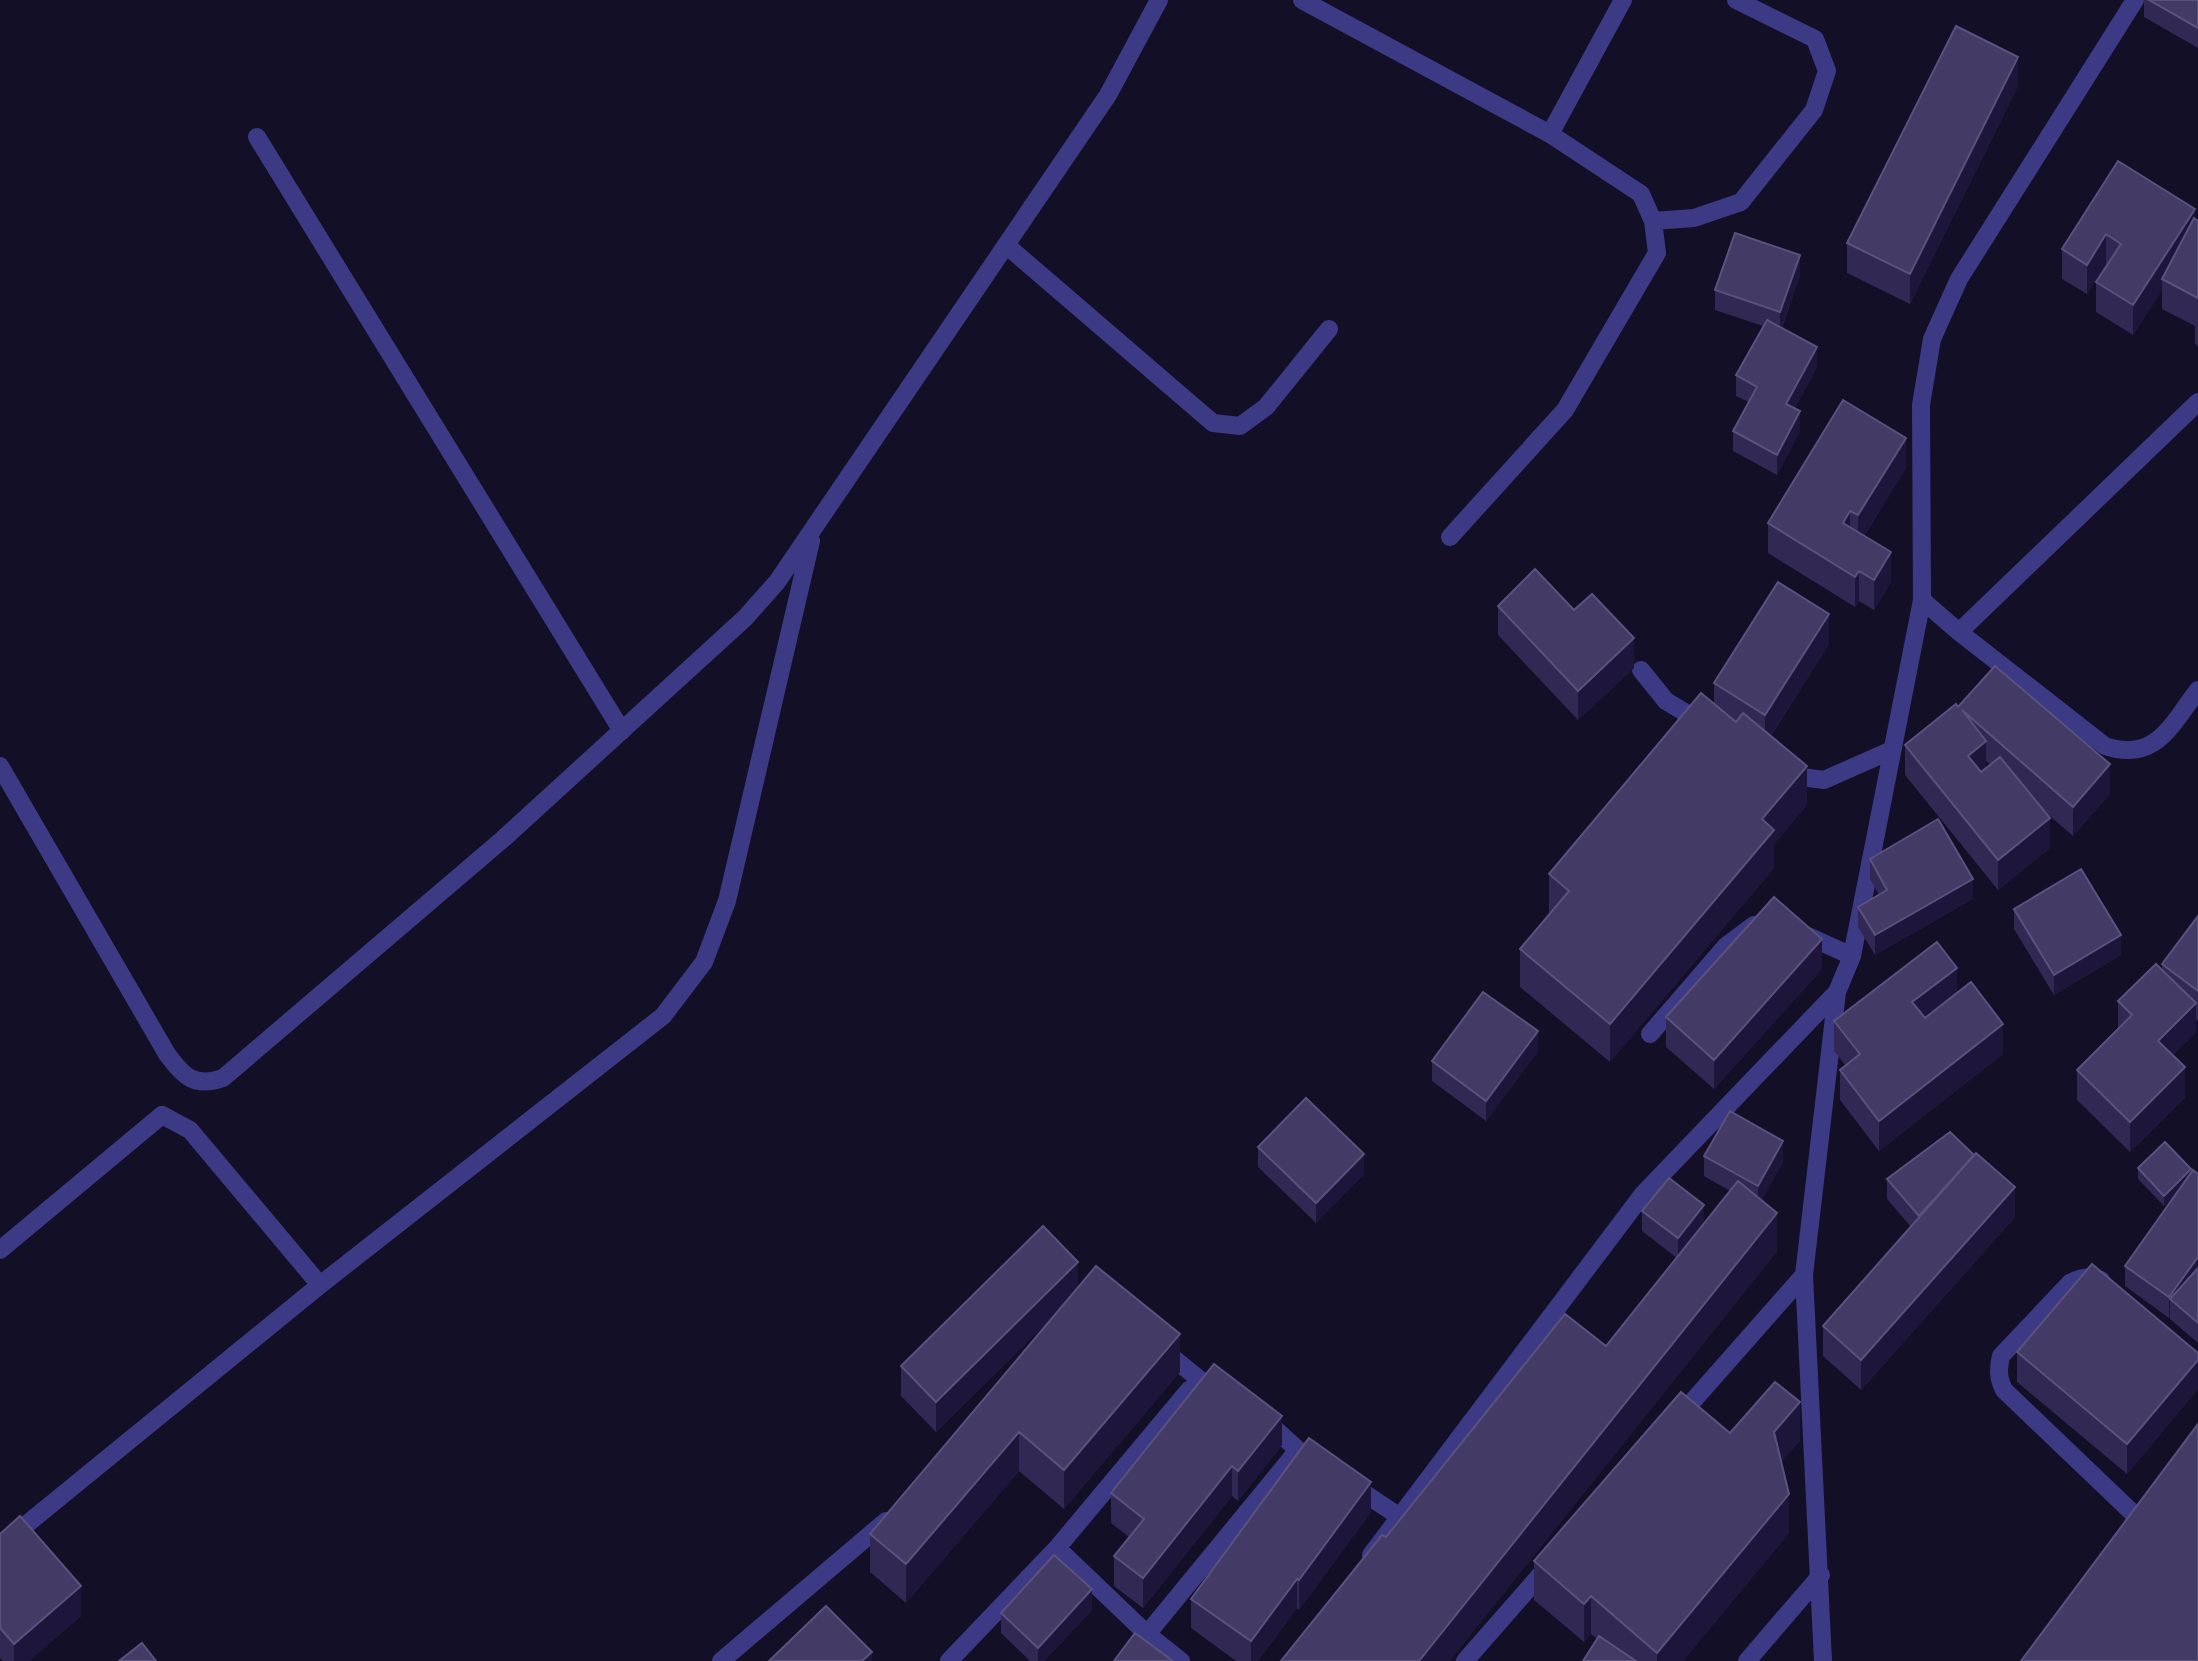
<svg xmlns="http://www.w3.org/2000/svg" width="2198" height="1661" viewBox="0 0 2198 1661" font-family="Manrope,sans-serif">
	<rect width="100%" height="100%" fill="#130f26"/>
	<g fill="none" stroke-linecap="round" stroke-linejoin="round">
		<path stroke="#3d3a85" stroke-width="18" d="M1302 0 1550 134 1641 194 1653 221 1657 253 1565 410 1450 537
			M1550 134 1623 0
			M257 137 622 731
			M1653 221 1694 218 1741 202 1814 110 1827 71 1815 39 1736 0"/>
		<path stroke="#3d3a85" stroke-width="18" d="M1006 245 1213 423 1240 426 1266 407 1329 329
			M1922 600 1959 632 2105 746C2156 763 2171 725 2198 690
			M1959 632 2198 402
			M1641 670 1666 701 1706 725
			M0 766 167 1054C183 1076 194 1088 223 1078L503 839 745 618 777 582 1108 95 1159 0
			M1784 771 1802 777 1824 780 1892 750
			M1801 933 1852 956
			M1650 1034 1726 946 1754 925
			M0 1250 162 1115 190 1130 320 1285
			M2101 1280C2089 1276 2081 1277 2070 1283L2001 1356C1998 1370 1998 1378 2004 1390L2140 1520
			M1162 1349 1204 1383
			M1677 1419 1804 1275
			M1265 1420 1298 1450 1320 1464
			M1352 1485 1400 1517
			M0 1546 320 1285 663 1016 704 962 727 901 811 541
			M1057 1548 1147 1634 1181 1661
			M1371 1555 1643 1194 1837 992
			M721 1661 886 1521
			M949 1661 1057 1548 1189 1390 1204 1383 1214 1385
			M1125 1661 1298 1450
			M1465 1661 1550 1564
			M1747 1661 1821 1575
			M1823 1661 1804 1275 1837 992 1852 956 1922 600 1921 405 1932 339 1959 279 2135 0"/>
	</g>
	<path fill="#312854" fill-rule="evenodd" d="M2144 0H2198V48L2144 17Z
		M2018 86 1910 304 1847 273V243Z
		M2118 161 2198 221V346L2195 344V326L2162 309V290L2133 335 2096 312V282L2107 265 2106 264 2087 294 2062 279V249Z
		M1800 275 1782 328 1817 367 1795 408 1800 431 1777 475 1733 451V431L1749 402 1736 396V375L1763 326 1715 310V290Z
		M1906 468 1864 536 1891 582 1874 610 1859 601 1855 607 1768 553V523Z
		M1498 606 1634 668 1578 720 1498 635Z
		M1829 644 1771 736 1807 805 1774 844V868L1610 1062 1520 987V949L1550 913 1549 912V874L1714 703V683Z
		M1958 707 2110 794 2073 836 2044 811 2050 848 1998 890 1905 775V745ZM1986 761 1991 765 1986 768Z
		M1870 859 1973 899 1875 955 1858 927V907L1879 895 1870 879Z
		M2014 909 2121 955 2054 995 2014 929Z
		M2198 916V1021L2196 1020V1032L2173 1055 2185 1097 2130 1152 2077 1100V1070L2118 1028V1001L2162 969V964Z
		M1822 969 1714 1089 1666 1047V1017Z
		M1957 993 2003 1054 1879 1151 1840 1100V1070L1846 1066 1834 1051V1021Z
		M1538 1051 1486 1121 1432 1081V1061Z
		M1258 1147 1364 1174 1316 1223 1258 1167Z
		M1704 1156 1783 1162 1761 1200 1777 1252 1606 1346 1677 1258 1642 1231V1211L1704 1224 1730 1191 1704 1176Z
		M2138 1168 2198 1174V1343L2170 1319V1316L2169 1318 2125 1286V1266L2176 1194 2164 1206 2138 1179Z
		M1887 1179 2015 1217 1861 1390 1823 1356V1326L1911 1227 1887 1199Z
		M1078 1288 1180 1372 1064 1509 1019 1471 906 1603 870 1572V1534L1058 1312 936 1432 901 1396V1366Z
		M2017 1352 2198 1353V1389L2127 1474 2017 1382Z
		M1730 1433 1800 1441 1781 1462 1789 1533 1683 1661H1583L1597 1639 1591 1634 1584 1642 1534 1600V1561Z
		M1282 1445 1238 1501 1232 1496 1143 1608 1114 1586V1556L1129 1537 1111 1523V1493Z
		M1371 1512 1299 1610 1297 1608 1258 1661H1236L1191 1628V1599Z
		M0 1534 81 1616 29 1661H3L0 1658Z
		M1092 1610 1044 1661H1030L1001 1633V1613Z"/>
	<path fill="#1d163a" d="M2018 57V86L1910 304V274Z
		M2195 209V239L2162 279V290L2133 335V305Z
		M2106 234V264L2087 294V265Z
		M1800 255V275L1780 332V312Z
		M1817 347V367L1786 425V404Z
		M1800 411V431L1777 475V455Z
		M1906 438V468L1858 545V515Z
		M1850 511V541L1843 523Z
		M1891 552V582L1874 610V580Z
		M1859 571V601L1855 607V577Z
		M1829 614V644L1765 745V715Z
		M1634 638V668L1578 720V691Z
		M1986 741V771L1968 786V756Z
		M2110 764V794L2073 836V807Z
		M1807 766V805L1774 844V868L1610 1062V1024L1762 819Z
		M2050 818V848L1998 890V860Z
		M1973 879V899L1875 955V935Z
		M2121 935V955L2054 995V975Z
		M1822 939V969L1714 1089V1060Z
		M1957 968V998L1912 1032V1002Z
		M2196 1003V1032L2158 1071V1041Z
		M2003 1024V1054L1879 1151V1121Z
		M1538 1031V1051L1486 1121V1101Z
		M2185 1067V1097L2130 1152V1122Z
		M1783 1141V1162L1758 1207V1186Z
		M1364 1154V1174L1316 1223V1203Z
		M2191 1169V1179L2164 1206V1196Z
		M2015 1187V1217L1861 1390V1360Z
		M1704 1205V1225L1678 1259V1238Z
		M1777 1213V1252L1450 1661H1419Z
		M2198 1257V1278L2170 1299V1316L2169 1318V1297Z
		M1078 1262V1292L936 1432V1402Z
		M1180 1334V1372L1064 1509V1470Z
		M2198 1360V1389L2127 1474V1444Z
		M1800 1402V1441L1774 1471V1432Z
		M1282 1416V1445L1238 1501V1471Z
		M1019 1432V1471L906 1603V1564Z
		M1232 1466V1496L1143 1608V1578Z
		M1371 1482V1512L1299 1610V1580Z
		M1789 1494V1533L1683 1661H1657V1653Z
		M1297 1579V1608L1258 1661H1251V1641Z
		M81 1586V1616L29 1661H14V1644Z
		M1092 1589V1610L1044 1661H1038V1648Z
		M1591 1596V1634L1584 1642V1604Z
		M872 1652V1661H862Z"/>
	<path fill="#433a66" stroke="#5a527e" stroke-width="2" d="M2149 0H2198V28Z
		M1956 26 2018 57 1910 274 1847 243Z
		M2118 161 2195 209 2133 305 2096 282 2121 244 2106 234 2087 265 2062 249Z
		M2194 218 2198 221V298L2162 279Z
		M1735 233 1800 255 1780 312 1715 290Z
		M1767 320 1817 347 1786 404 1800 411 1777 455 1733 431 1757 387 1736 375Z
		M1843 400 1906 438 1858 515 1850 511 1843 523 1891 552 1874 580 1859 571 1855 577 1768 523Z
		M1535 569 1574 610 1592 594 1634 638 1578 691 1498 606Z
		M1778 582 1829 614 1765 715 1714 683Z
		M1995 666 2110 764 2073 807 1962 710 1986 741 1968 756 1981 772 2000 757 2050 818 1998 860 1905 745 1956 704 1958 707Z
		M1701 693 1736 722 1743 713 1807 766 1762 819 1774 830 1610 1024 1520 949 1569 891 1549 874Z
		M1938 819 1973 879 1875 935 1858 907 1887 890 1870 859Z
		M2081 869 2121 935 2054 975 2014 909Z
		M1774 897 1822 939 1714 1060 1666 1017Z
		M2198 916V991L2162 964Z
		M1937 942 1957 968 1912 1002 1925 1018 1971 982 2003 1024 1879 1121 1840 1070 1860 1054 1834 1021Z
		M2156 964 2196 1003 2158 1041 2185 1067 2130 1122 2077 1070 2132 1015 2118 1001Z
		M1483 992 1538 1031 1486 1101 1432 1061Z
		M1306 1098 1364 1154 1316 1203 1258 1147Z
		M1730 1111 1783 1141 1758 1186 1704 1156Z
		M1950 1132 1974 1155 1919 1216 1887 1179Z
		M2165 1142 2191 1169 2164 1196 2138 1168Z
		M1976 1153 2015 1187 1861 1360 1823 1326Z
		M2193 1170 2198 1174V1257L2169 1297 2125 1266Z
		M1669 1178 1704 1205 1678 1238 1642 1211Z
		M1738 1181 1777 1213 1419 1661H1281L1382 1535 1386 1537 1565 1314 1606 1346Z
		M1043 1226 1078 1262 936 1402 901 1366Z
		M2092 1264 2198 1353V1360L2127 1444 2017 1352Z
		M1096 1266 1180 1334 1064 1470 1019 1432 906 1564 870 1534Z
		M2198 1268V1323L2170 1299Z
		M1214 1364 1282 1416 1238 1471 1232 1466 1143 1578 1114 1556 1144 1519 1111 1493Z
		M1775 1382 1800 1402 1774 1432 1789 1494 1657 1653 1591 1596 1584 1604 1534 1561 1681 1392 1730 1433Z
		M2198 1424V1661H2021Z
		M1309 1438 1371 1482 1299 1580 1297 1579 1251 1641 1191 1599Z
		M20 1516 81 1586 14 1644 0 1628V1534Z
		M1054 1555 1092 1589 1038 1648 1001 1613Z
		M826 1606 872 1652 862 1661H769Z
		M1135 1633 1173 1661H1114Z
		M1599 1636 1636 1661H1583Z
		M142 1643 156 1661H119Z"/>
</svg>
